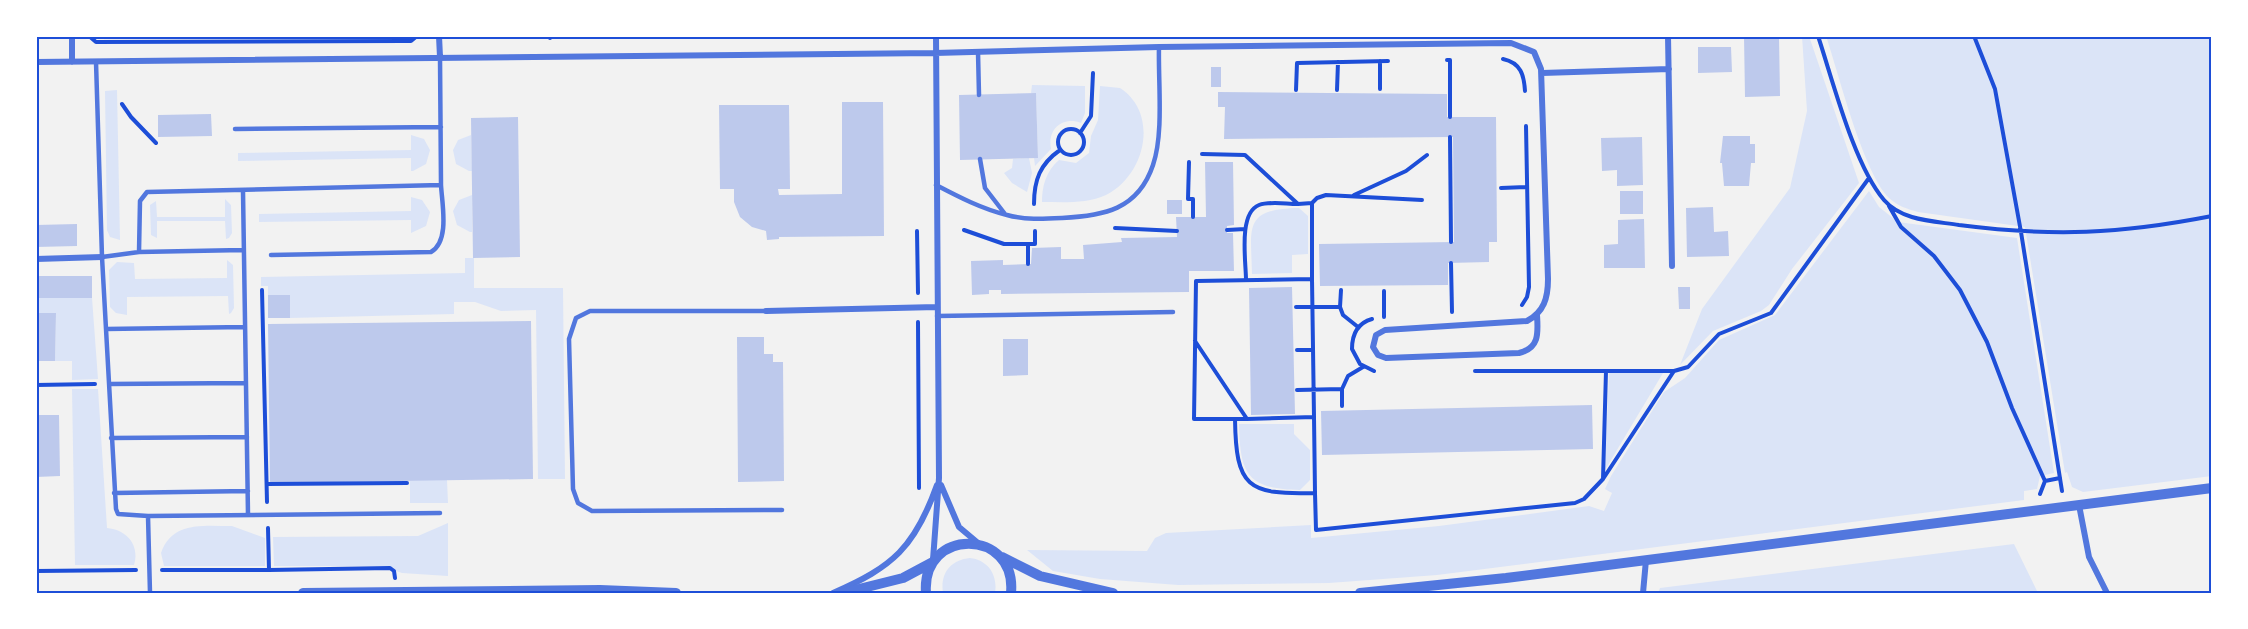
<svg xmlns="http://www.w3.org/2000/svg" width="2248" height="629" viewBox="0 0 2248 629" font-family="Cabin,sans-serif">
	<rect width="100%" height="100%" fill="#f2f2f2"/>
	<path fill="#dbe4f7" d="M96 36H252V39H102Z
		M1802 36H1809L1859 183 1792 269 1769 305 1761 311 1713 331 1680 365 1702 309 1790 188 1807 111Z
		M1826 36H2212V476L2083 492 2072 487 2067 472 2065 473 2025 227 1918 212C1907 209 1898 206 1889 198 1863 172 1839 75 1826 36Z
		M1032 85 1085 86V113L1081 123C1063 116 1047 129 1051 149L1035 166 1034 158H1038L1036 94 1031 93Z
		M1100 86 1120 88C1160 114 1145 176 1106 195 1087 204 1063 202 1042 202 1042 186 1046 171 1059 160L1076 163 1089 153 1091 136 1098 120Z
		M117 90 120 240 110 237 107 230 105 91Z
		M411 135 424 139 430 150 426 164 413 171H411V158L238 161V153L411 150Z
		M471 135 472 171H469L456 164 453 150 458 140Z
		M1029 158 1032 173 1027 192 1012 183 1004 173 1012 168 1013 159Z
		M1869 191 1879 207 1898 222 2017 238 2054 473 2040 476 2037 489 2024 491V500L1437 575 1329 583 1178 585 1100 579 1053 571 1027 550 1147 551 1155 538 1166 533 1311 525V538L1439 526 1589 506 1604 511 1612 493 1605 489 1611 476 1664 392 1685 378 1719 340 1775 315Z
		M472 195V232H470L457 225 453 211 459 200Z
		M411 197 422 200 430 212 426 226 411 233V220L259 222V214L411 211Z
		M225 199 231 205 232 233 229 238 226 239 225 221H157V238L151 235 150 205 156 201 157 217H225Z
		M1299 208 1308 216V254L1292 255V273L1252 274C1251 227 1243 209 1299 208Z
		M465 258H474V288H563L565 479H538L536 310 501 311 475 302H454V314L290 318V295H268V286H261V277L465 273Z
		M227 260 233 265 234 308 231 313 229 314 228 296 127 297V315L116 313 110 307 109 270 117 262 134 263 135 279 227 278Z
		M36 298H92L98 379 72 380V361H55L56 313H36Z
		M1609 373H1663L1605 470Z
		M72 389H98L107 528C127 530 140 545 134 565H75Z
		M1294 424V434L1310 450V480L1300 490C1247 489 1240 474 1239 424Z
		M410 480H447L448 503H410Z
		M448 523V576L402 573 381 566H274L273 537 418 536Z
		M232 526 265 538V566H164L161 553C172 521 203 526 232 526Z
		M2014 544 2038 593H1658L1660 588Z
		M970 558C988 560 998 575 995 593H943C940 574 950 560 970 558Z"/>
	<path fill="#bdc9ec" d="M1744 36H1779L1780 96 1745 97Z
		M1698 47H1731L1732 72 1698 73Z
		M1211 67H1221V87H1211Z
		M1218 92 1447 94V117H1496L1497 242H1489V262L1448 263V285L1320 286 1319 244 1454 242 1453 137 1224 139 1225 107H1218Z
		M1036 93 1038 158 960 160 959 95Z
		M842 102H883L884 236 779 237V239L767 240 766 231 752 227 740 217 734 202V189H720L719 105H789L790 189H778L779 195 842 194Z
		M211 114 212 136 158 137V115Z
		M518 117 520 257 473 258 471 118Z
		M1723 136H1750V144H1755V163H1751L1749 186H1724L1722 163H1720Z
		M1642 137 1643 185 1617 186V170L1602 171 1601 138Z
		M1205 162H1233L1234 225 1227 226V233H1233L1234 271H1189V292L1001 294V290H989V294L972 295 971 261 1003 260V265L1031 264 1032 248 1061 247V259H1084L1083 245 1122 242 1121 238 1177 237 1176 217H1206Z
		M1620 191H1643V214H1620Z
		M1167 200H1182V214H1167Z
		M1713 207 1714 232 1728 231 1729 256 1687 257 1686 208Z
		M1644 219 1645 268H1604V245L1618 244V220Z
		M77 224V246L36 247V225Z
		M36 276H92V298H36Z
		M1292 287 1295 414 1251 415 1249 288Z
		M1678 287H1690V309H1679Z
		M268 295H290V318H268Z
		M36 313H56L55 361H36Z
		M531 321 533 479 270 483 268 324Z
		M737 337H764V354H773V362H783L784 481 738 482Z
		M1003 339H1028V375L1003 376Z
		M1592 405 1593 449 1322 455 1321 411Z
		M36 415H59L60 476 36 477Z"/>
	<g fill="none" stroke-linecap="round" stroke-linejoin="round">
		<path stroke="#1d4ed8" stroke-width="4" d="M89 36 96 42 403 41H411L417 36
			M550 36V38
			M1818 36C1833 81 1854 165 1884 200 1902 221 1934 221 1959 225 2053 237 2120 234 2212 216
			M1974 36 1995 89 2021 232 2062 491
			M1503 59C1521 63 1524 75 1525 91
			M1447 60H1450V117
			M1380 89V61
			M1296 90 1297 63 1388 61
			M1337 90 1338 62
			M122 104 131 117 156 143
			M1058 142a13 13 0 1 1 26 0a13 13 0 1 1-26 0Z
			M1080 133 1091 116 1093 73
			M1450 137 1451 242
			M1189 162 1188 199H1193V217
			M1501 188 1527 187
			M1354 195 1406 171 1427 155
			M1312 203 1317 198 1326 195 1422 200
			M1034 204C1034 180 1040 164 1060 150
			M1889 206 1901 227 1934 256 1960 290 1987 342 2012 408 2045 481 2060 478
			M1115 228 1177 231
			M964 230 1004 244H1035V231
			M1227 230 1245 229
			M917 231 918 293
			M1028 244V264
			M1451 263 1452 312
			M1312 279 1314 417
			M1246 280C1246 262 1238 213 1259 205 1270 201 1286 204 1297 204
			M262 290 267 502
			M1384 291V317
			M1522 305 1527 297 1529 287 1526 126
			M1296 307H1340L1343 315 1358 327
			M1340 307 1341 290
			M1372 319C1358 323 1352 334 1352 349L1360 364 1374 371
			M918 322 919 488
			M1195 341 1247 419H1194L1196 281 1312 279V203L1298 204 1245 155 1202 154
			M1297 350H1313
			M1674 371 1688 367 1719 334 1771 313 1869 178
			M36 385 95 384
			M1342 389V406
			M1297 390 1342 389 1348 376 1363 367
			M1235 419C1236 487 1247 495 1315 493L1314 417 1247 419
			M1603 479 1674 371H1606
			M267 484 407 483
			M1315 493 1316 530 1575 503 1584 499 1603 479 1606 371H1475
			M2040 494 2045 481
			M268 528 269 570 390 568 394 571 395 578
			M162 570H269
			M36 571 136 570"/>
		<path stroke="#5277de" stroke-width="4.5" d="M978 52 979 95
			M96 62 102 257 116 509 118 514 148 516
			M235 129 441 127
			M980 159 985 188 1005 214
			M936 185C959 197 982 209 1007 215 1025 220 1043 219 1062 218 1103 216 1138 210 1153 165 1164 133 1158 82 1159 47
			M243 191 248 515
			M139 252 140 201 147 192 441 185 440 57
			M271 255 431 252C450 241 442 204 441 185
			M102 257 139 252 243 250
			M766 311H590L576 318 569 339 573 489 578 503 592 511 782 510
			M937 316 1173 312
			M106 329 245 327
			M109 384 246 383
			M111 438 247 437
			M114 493 248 491
			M150 593 148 516 440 513"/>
		<path stroke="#5277de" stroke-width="6" d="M439 36 440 57
			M1668 36 1672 266
			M36 62 935 53 1159 47 1511 43 1534 52 1541 69 1548 279C1548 298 1544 312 1527 321L1385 330 1376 335 1373 347 1378 355 1386 358 1519 353C1540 348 1538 332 1537 315
			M72 62V36
			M1542 73 1669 69
			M36 259 102 257
			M766 311 937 307
			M941 485 959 527 978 543
			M2079 505 2089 557 2107 593
			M933 560 939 478 936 36
			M833 593C893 567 915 547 937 485
			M1643 593 1646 560"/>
		<path stroke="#5277de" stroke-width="10" d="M1002 557 1040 576 1113 593
			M303 593 600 590 676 593
			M843 593 903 578 933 562
			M926 593C921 527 1017 528 1011 593
			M1360 593 1506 578 2212 488"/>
	</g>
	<rect width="2248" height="629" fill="none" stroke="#ffffff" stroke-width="75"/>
	<rect x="38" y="38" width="2172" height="554" fill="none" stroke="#1d4ed8" stroke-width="2"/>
</svg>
